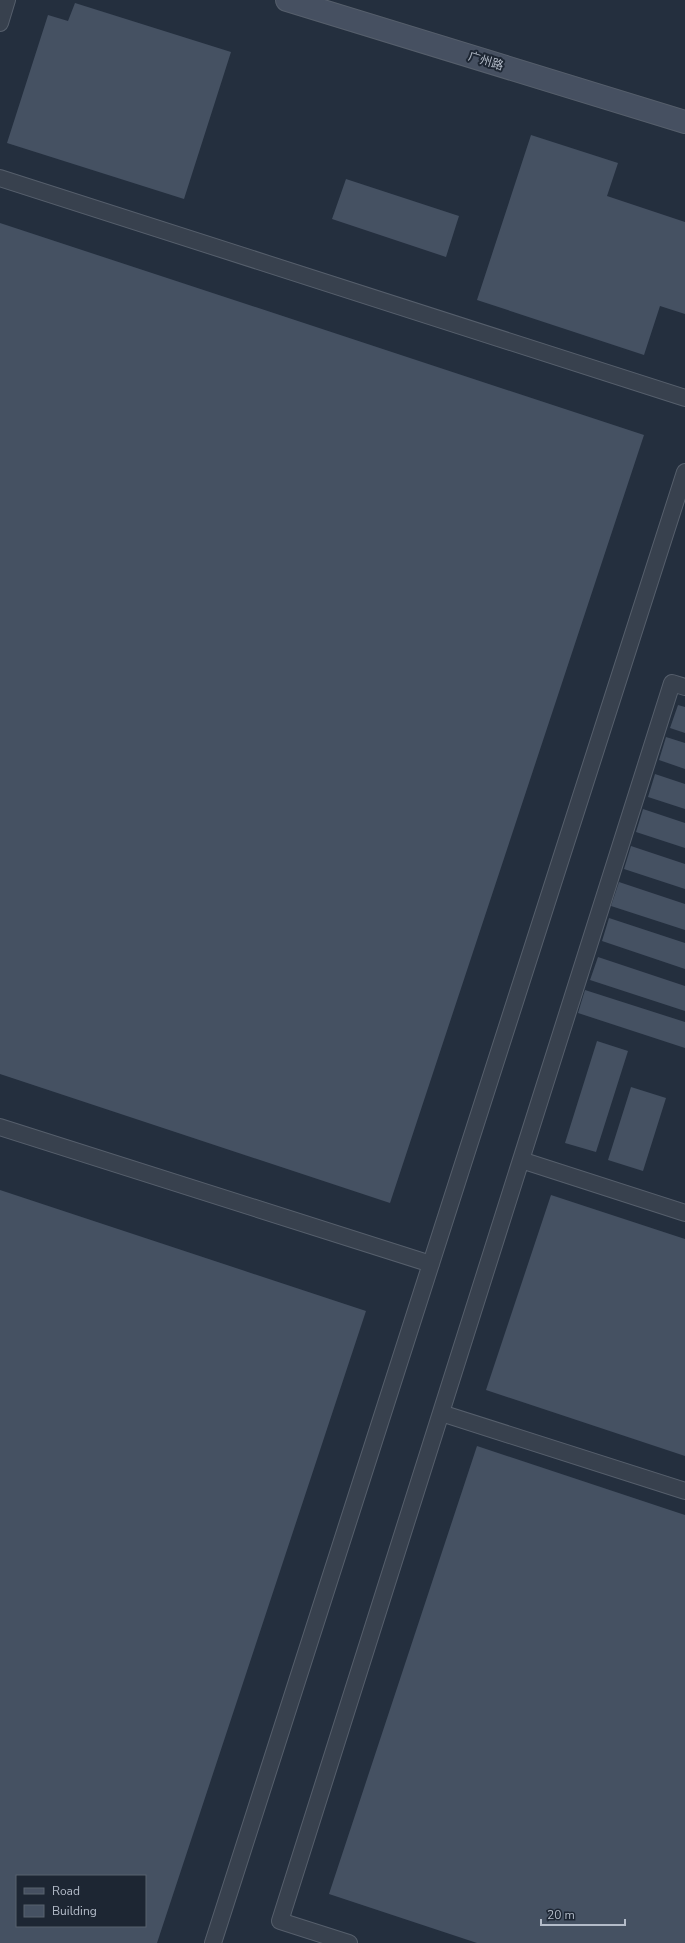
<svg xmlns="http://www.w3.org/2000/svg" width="685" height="1943" viewBox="0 0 685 1943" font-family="'Nunito Sans','Noto Sans SC',sans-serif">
	<rect width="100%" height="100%" fill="#242f3e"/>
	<path fill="#455162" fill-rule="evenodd" d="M75 3 231 52 184 199 7 143 48 15 68 21Z
		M531 135 618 163 607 196 685 222V314L660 306 644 355 477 300Z
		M346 179 459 216 446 257 332 219Z
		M0 223 644 435 390 1203 0 1074Z
		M678 705 685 707V733L670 728Z
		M666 737 685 743V769L659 760Z
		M655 774 685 784V809L648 797Z
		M643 809 685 823V848L636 832Z
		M631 846 685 864V889L624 869Z
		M619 882 685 904V930L611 906Z
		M609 918 685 943V969L602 941Z
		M598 957 685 986V1011L590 980Z
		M585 990 685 1022V1048L578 1013Z
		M597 1041 628 1051 596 1152 565 1143Z
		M631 1087 666 1098 643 1171 608 1160Z
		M0 1190 366 1311 157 1943H0ZM17 1876H145V1926H17Z
		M551 1195 685 1239V1456L486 1390Z
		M477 1446 685 1515V1943H477L329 1894Z"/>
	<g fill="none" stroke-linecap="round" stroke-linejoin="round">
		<g stroke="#565f6c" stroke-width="18">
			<path id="lane" d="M0 23 7 0
				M0 178 685 398
				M0 1127 431 1264
				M521 1160 685 1213
				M441 1413 685 1491
				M213 1943 685 472
				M349 1943 280 1921 672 683 685 687"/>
		</g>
		<g stroke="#565f6c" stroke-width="24">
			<path id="secondary" d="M287 0 685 122"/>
		</g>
		<use href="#lane" stroke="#38414e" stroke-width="16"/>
		<use href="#secondary" stroke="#465061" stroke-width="22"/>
	</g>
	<g text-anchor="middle" stroke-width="4" stroke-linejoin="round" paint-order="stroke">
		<g font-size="12" fill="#b4bcc9" stroke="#1d2633">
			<text transform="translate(486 61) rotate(17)" y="4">广州路</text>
		</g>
	</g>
	<rect x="16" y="1875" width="130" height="52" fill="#1d2633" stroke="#59626f"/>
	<rect x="24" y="1888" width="20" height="6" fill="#465061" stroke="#59626f"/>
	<text x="52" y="1895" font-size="12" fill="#b4bcc9">Road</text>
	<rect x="24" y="1905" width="20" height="12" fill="#455162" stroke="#59626f"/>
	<text x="52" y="1915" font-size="12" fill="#b4bcc9">Building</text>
	<path d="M541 1919v6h84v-6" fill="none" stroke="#b4bcc9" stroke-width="2"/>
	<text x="547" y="1919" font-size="12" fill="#b4bcc9" stroke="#1d2633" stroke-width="3" paint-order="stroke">20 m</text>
</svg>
